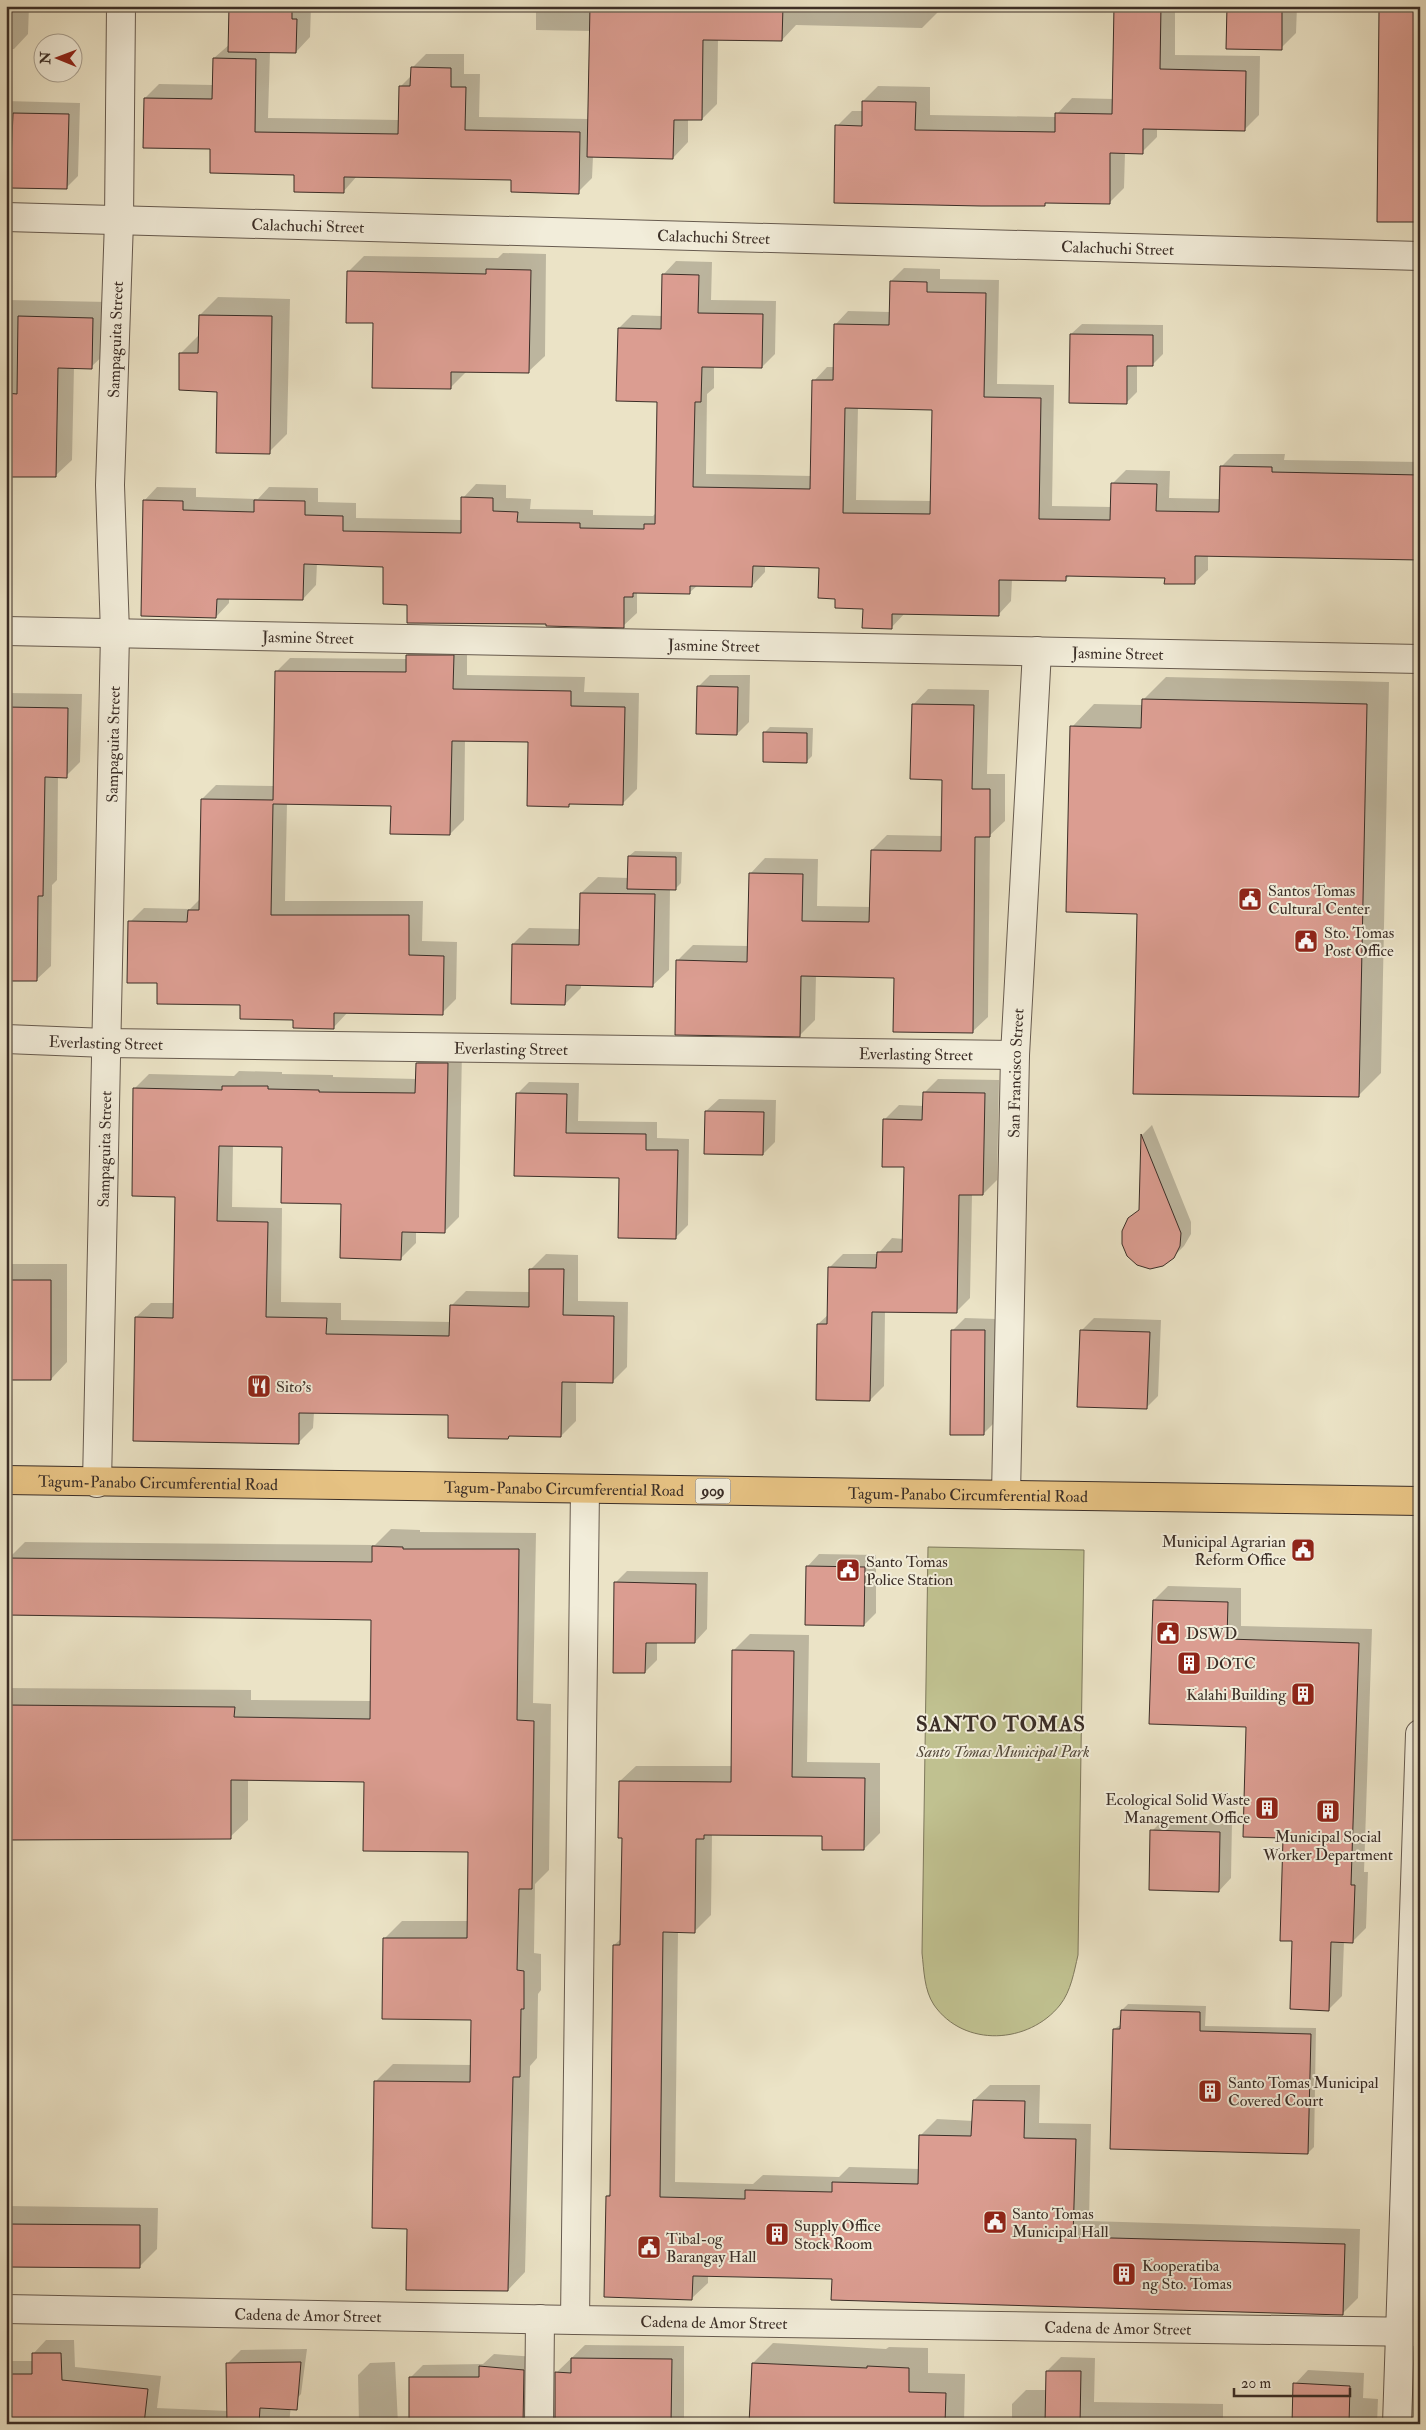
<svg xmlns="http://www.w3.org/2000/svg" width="1426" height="2430" viewBox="0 0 1426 2430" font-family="'IM FELL Double Pica',serif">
	<rect width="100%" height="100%" fill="#ebe3c6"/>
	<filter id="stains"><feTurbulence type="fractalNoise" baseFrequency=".004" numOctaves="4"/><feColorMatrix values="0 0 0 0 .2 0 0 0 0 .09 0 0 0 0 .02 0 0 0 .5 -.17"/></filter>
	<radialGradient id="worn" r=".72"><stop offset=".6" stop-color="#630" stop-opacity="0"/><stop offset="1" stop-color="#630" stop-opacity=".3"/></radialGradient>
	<path fill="#c0c190" stroke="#7e785c" d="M928 1547 1084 1550 1078 1955C1074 1972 1071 1991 1060 2005 1029 2044 964 2048 934 2005 924 1990 924 1970 922 1953Z"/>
	<path fill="#0003" fill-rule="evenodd" d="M6 6H29L28 34 14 49H6Z
		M230 6H311L310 37 296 52 270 51 268 118 399 120 400 87 412 75V68L426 54H464V74H480L479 117 589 119 591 31 536 30V6H938V12L922 28 796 25 782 40 718 39 717 104 702 119H688V142L673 158 593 156 592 178 578 192 513 178 357 176 343 192 295 173 212 148 145 98 159 84 213 85 214 58 230 44Z
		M1116 6H1175V55L1260 56 1259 115 1244 130 1157 128V137L1142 152H1125L1124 188 1109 203 1047 202 1044 204 837 126 852 111H863V101L878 86 930 87V115L1057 117V114L1072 98 1114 99Z
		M1228 6H1297L1296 33 1281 48Z
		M1381 6H1420V221L1378 220Z
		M6 101 80 103 78 176 66 188 6 180Z
		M503 253 546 254 545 356 528 372H466L450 388 374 322 348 272 364 256 498 258Z
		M676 261 712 262 711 300 776 301 775 354 762 367 714 366V388L707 394 706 474 812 476 814 381 827 367H834L835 325 848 311 890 312 891 281 904 268 940 269V279L999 280 997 384 1054 385 1052 506 1112 507V484L1126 470 1170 471 1169 498 1220 499 1221 467 1234 454H1285L1284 460 1420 462V559L1208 555V570L1194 583 1166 577 1070 575 1065 580 1012 579 1011 601 998 615 905 613 891 628 864 607 836 597 820 566 765 565V572L752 586 698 585 689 593 637 592V613L623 626 408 622V603L385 565 317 563 316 585 303 599 229 598V603L216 617 144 501 157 487 196 488V497L258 499 269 487 318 488V502L356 503V518L462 520 463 498 476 484 506 485V498L531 499 530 509 593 510V515L653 516 656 513 659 400 619 328 632 315 662 316 663 275ZM858 407 934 408 932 501 856 500Z
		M6 262H8L7 300 109 302 108 351 91 367H74L72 460 55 476 6 475Z
		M218 297 290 299 287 434 269 452 218 391 181 353 199 335 200 315Z
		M1082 324 1163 325V354L1152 365H1137V392L1126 403 1071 334Z
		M422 641 467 642V675L585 677 584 692 639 693 637 789 623 803H572L568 806 530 741 465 740 464 820 450 834 392 805 287 803 285 901H423L422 941 457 942 456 999 442 1013 348 1012 334 1027 159 982 130 922 144 908 190 909 201 898 202 799 216 785 274 786 276 672 290 658 407 659V655Z
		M710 675H750L749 722 737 734 698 687Z
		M1166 677 1389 682 1381 1073 1358 1096 1072 727 1094 704 1143 705V700Z
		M928 689 989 690 987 774H1005V821L990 835 988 1017 972 1032 895 976 816 975 815 1020 800 1035 677 961 693 945 748 946 750 874 765 858 818 859 817 906 871 907 872 850 887 835 942 836 943 778 913 705Z
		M6 693 82 694 80 762 66 776H58L57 880 52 885 51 966 36 980 6 979Z
		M770 727 813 728 812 756 806 762 764 733Z
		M635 851 682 852 681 883 675 889H670L669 970 652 986 581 984V988L565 1004 513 944 529 928 581 929V893L598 877 629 878V856Z
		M432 1048 462 1049 459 1217 444 1232 416 1231V1243L401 1258 283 1146 233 1145 232 1207 282 1208 281 1302 341 1303V1320L451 1322V1306L466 1291 530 1292 531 1269 546 1254 578 1255V1301L628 1302 627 1367 612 1382 576 1381V1421L561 1436 511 1435 508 1438 449 1414 314 1412 313 1428 298 1443 136 1317 151 1303H174L176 1195 134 1089 149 1074 234 1076 239 1071 282 1072V1074L333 1075V1077L417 1079V1063Z
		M938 1079 999 1080 997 1180 983 1194H972L970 1298 956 1312 885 1311 884 1386 870 1400 818 1324 829 1314V1268L843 1254H878L892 1238 904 1239 905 1166 885 1119 899 1105 924 1106V1093Z
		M529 1082 579 1083 578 1121 657 1122V1138L689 1139 688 1225 676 1237 620 1176 517 1094Z
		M719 1099 776 1100 775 1142 763 1154 706 1111Z
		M1152 1125 1191 1222V1234L1184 1246 1173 1257 1129 1219 1141 1208 1142 1135Z
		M6 1264H67V1362L51 1379H6Z
		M965 1318 997 1319 995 1422 983 1434 953 1330Z
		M1094 1318 1161 1320 1158 1396 1146 1408 1082 1330Z
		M391 1529 420 1530V1532L536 1533 533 1703 551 1704 549 1870 535 1884 534 1953 541 1954V1990L538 1994 537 2058 530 2066 525 2272 508 2290 408 2228 375 2082 393 2064 472 2065 473 2018 384 1939 402 1921H468L469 1851 365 1781 248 1779V1820L230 1837 6 1838V1688L251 1690V1700L371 1701 372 1618 8 1559 25 1542 375 1545Z
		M819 1554 876 1555V1613L864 1625 807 1567Z
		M627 1571 708 1572 707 1629 695 1642 657 1641V1660L645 1672 615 1583Z
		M1168 1586 1241 1588V1626L1372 1629 1364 1872H1368L1366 1928 1352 1942 1344 1941 1342 1996 1328 2010 1293 1940 1284 1837 1248 1726 1154 1600Z
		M750 1634 809 1635 807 1762 880 1763V1833L864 1849 823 1834 712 1833 711 1915 695 1931H678L675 2182 753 2184 763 2175 839 2177 849 2167 920 2169 921 2135 937 2119 973 2121 974 2100 990 2085H1040L1039 2123 1091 2124 1089 2221 1360 2229 1358 2298 1342 2314 833 2278 708 2275V2283L692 2298 607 2196 611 2193 614 1945 622 1938 623 1837 620 1781 636 1766H732L734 1650Z
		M1164 1819 1232 1821 1231 1878 1219 1891 1152 1831Z
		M1128 2004 1206 2006 1205 2026 1316 2028 1314 2147 1308 2153 1114 2029 1122 2024V2010Z
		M6 2206 158 2208 157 2249 139 2267 6 2265Z
		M46 2340H74L75 2367 161 2376 157 2408 228 2411V2363L241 2350 307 2349 301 2394 291 2405 289 2424H6V2361H33V2354Z
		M773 2343 886 2349 889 2347 928 2348V2373L965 2374 964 2424H750L753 2363Z
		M585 2345 684 2346V2424H554L556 2373Z
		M494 2354 536 2357 543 2424H410V2378L423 2365 483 2364Z
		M1061 2357 1095 2358 1094 2402 1223 2404V2424H1012V2404L1026 2390H1047V2371Z
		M395 2362 398 2424H359L358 2375 370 2363Z
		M1308 2370 1364 2373 1363 2398 1378 2399 1377 2424H1293L1295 2384Z"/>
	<path fill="#db9d91" stroke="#3b2e27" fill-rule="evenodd" d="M229 6H292V19H297L296 53 228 52Z
		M590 6H783L782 41 703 40 702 120H674L673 159 587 157Z
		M1114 6H1161L1160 69 1246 71 1245 131 1143 129V154L1110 153V204L1045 203V206H981L834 203 835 125 862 126V101L916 102 915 130 1055 132V113L1112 114Z
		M1227 6H1282V50L1226 49Z
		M1379 10 1420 11V222H1377Z
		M213 58 256 59 255 132 398 134 399 86H410L411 67 451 68V87H466L465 130 580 132 579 194 511 192V180L344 177V193L294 192V175L210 173V149L143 148 144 98 212 99Z
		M13 113 69 114 67 189 10 188Z
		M486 269 531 270 529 373 451 372V389L372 388 373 323H346L347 271 486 274Z
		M662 274 699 275 698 313 763 314 762 368 702 367 701 402H695L693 487 810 489 812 380H833L834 324 889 325 890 281 927 282V292L986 293 984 397 1041 398 1039 519 1110 520 1111 483 1157 484 1156 511 1219 512 1220 466 1272 467V472L1420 475V560L1195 556V584H1164L1165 578 1066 576V581L999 580V616L892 614V629L862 628 863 609 835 608V599L818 598 819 568 753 566 752 587 690 586V594L633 593V597H624V628L546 626V624L407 623V605L383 604V567L304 564 303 600 217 599 216 618 141 616 143 500 183 501V510L254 512V500L305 501V515L343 516V531L461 533V497L493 498V511L518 512 517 522 580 523V528L644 529V524H655L657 402 616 401 618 328 661 329ZM845 408 932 410 930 514 843 513Z
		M199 315 272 316 270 454 216 453 217 392 179 390V353H198Z
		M18 316 93 318 92 369 58 368 56 477H6V393L17 394Z
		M1070 334 1153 335V366H1127V404L1069 403Z
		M406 655H454L453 689 571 691V706L625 707 623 805 569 804V807L527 806 528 742 452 741 450 835 390 834 391 806 273 804 271 915H409V955L444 956 443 1015 334 1013V1029L293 1028V1020L240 1019V1005L157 1004V983H127L128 921 187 922 188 910H199L201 799 273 800 275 671 406 672Z
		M697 686 738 687 737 735 696 734Z
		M1142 699 1367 704 1359 1097 1133 1094 1137 914 1066 912 1070 726 1141 728Z
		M912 704 974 705 972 789H990V837H975L973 1033 893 1032 894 978 801 976 800 1037 675 1035 676 960 747 962 749 873 803 874 802 921 869 922 871 850 941 851 942 780 910 779Z
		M6 707 68 708 67 778 45 777 43 896H38L37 981H6Z
		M763 732 807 733V763L763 762Z
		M628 856 676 857V890L627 889Z
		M580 893 655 894 653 987 566 985 565 1005 511 1004 512 944 579 945Z
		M416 1063H448L445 1233 402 1232 401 1260 340 1258 341 1204 281 1203 282 1147 219 1146 217 1221 268 1222 266 1317 327 1318 326 1334 449 1336 450 1305 529 1307V1269H564L563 1315 614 1316 613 1383 562 1382 561 1437 509 1436 508 1439 448 1438V1415L299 1413V1444L133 1441 135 1317 173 1318 175 1197 132 1196 133 1088 222 1090V1086H268V1089L319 1090V1092L415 1093Z
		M923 1092 985 1093 983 1195H959L957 1313 872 1312 870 1401 816 1400 817 1324H827L828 1267 876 1268 877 1252H902L904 1167H882L883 1119 922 1120Z
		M516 1093 567 1094 566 1133 646 1134V1150H678L676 1239 618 1238 619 1178 514 1176Z
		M705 1111 764 1112 763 1155 704 1154Z
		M1141 1134 1181 1233 1180 1246 1174 1258 1163 1266 1150 1269 1137 1265 1127 1256 1122 1244V1231L1128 1218 1139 1210Z
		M6 1280H51V1380H6Z
		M951 1330H985L984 1435H950Z
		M1080 1330 1150 1332 1147 1409 1077 1407Z
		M372 1546 403 1547V1549H519L517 1720 534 1721 532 1889H519L517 1970 524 1971V2009H521L520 2077H513L508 2291 406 2290 407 2229 372 2228 374 2081 470 2082 471 2020 382 2019 383 1938H467L468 1852 363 1851 364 1782 231 1780V1839L6 1840V1705L235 1707 234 1717 370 1719 371 1620 6 1615V1558L372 1562Z
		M806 1566 865 1567 864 1626 805 1625Z
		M614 1582 696 1584 695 1643H646L645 1673H613Z
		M1153 1600 1228 1602 1227 1639 1359 1643 1351 1885H1355L1353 1943 1331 1942 1329 2011 1290 2009 1292 1941H1280L1283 1838 1243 1837 1246 1727 1149 1724Z
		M732 1650 794 1651 792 1777 865 1778 864 1850H822V1836L704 1835V1839H696L695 1933 663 1932 660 2197 745 2199V2190L832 2192V2182L918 2184 919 2135 971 2136 973 2100 1025 2101 1024 2138 1076 2139 1073 2237 1345 2244 1343 2315 831 2300 832 2279 693 2276 692 2300 604 2297 606 2196H610L613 1945H620L622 1838H618L619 1781 731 1782Z
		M1150 1830 1220 1832 1219 1892 1149 1890Z
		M1121 2010 1200 2012V2031L1311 2034 1308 2154 1110 2149 1113 2029H1120Z
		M6 2224 140 2225V2268L6 2267Z
		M32 2353H61L62 2380 148 2389 144 2424H6V2374H32Z
		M571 2358 672 2359 671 2424H555V2372L571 2373Z
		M301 2362 297 2410 260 2408 259 2424H227L226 2363Z
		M752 2363 867 2368V2366L909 2368V2392L946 2393 945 2424H749Z
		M479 2366 524 2370 523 2424H409V2377H479Z
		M1046 2371H1081L1080 2424H1045Z
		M1293 2383 1350 2386 1349 2424H1292Z"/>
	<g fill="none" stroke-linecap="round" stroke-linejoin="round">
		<g stroke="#675b4f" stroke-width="30">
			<g id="minor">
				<path id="s1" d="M6 217 1420 256"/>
				<path id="s2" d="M6 631 1420 659"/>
				<path id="s3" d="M6 1039 106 1043 1015 1055"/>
				<path id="s4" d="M97 1483 115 633 110 485 119 221 121 6"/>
				<path id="s5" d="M1006 1495 1015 1055 1037 651"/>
				<path id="s6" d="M6 2309 575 2320 1420 2332"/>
				<path d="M575 2320 585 1489"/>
				<path d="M539 2424 540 2319"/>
				<path d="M1397 2424 1420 1734"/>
			</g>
		</g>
		<g stroke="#3b2e27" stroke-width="30">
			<g id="major">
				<path id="s7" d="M6 1480 1420 1501"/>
			</g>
		</g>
		<use href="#minor" stroke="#f2edda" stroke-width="28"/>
		<use href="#major" stroke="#e6c283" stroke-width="28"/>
	</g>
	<defs>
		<g id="civic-square" transform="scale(1.25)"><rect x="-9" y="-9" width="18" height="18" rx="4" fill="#8f2418" stroke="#f2edda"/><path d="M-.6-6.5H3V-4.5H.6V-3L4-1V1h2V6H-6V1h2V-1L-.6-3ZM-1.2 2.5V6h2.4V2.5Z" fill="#fff"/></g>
		<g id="restaurant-square" transform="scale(1.25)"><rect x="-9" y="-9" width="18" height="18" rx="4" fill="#8f2418" stroke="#f2edda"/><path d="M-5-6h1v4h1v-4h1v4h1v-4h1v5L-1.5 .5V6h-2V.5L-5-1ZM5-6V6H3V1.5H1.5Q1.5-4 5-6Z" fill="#fff"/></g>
		<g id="building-square" transform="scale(1.25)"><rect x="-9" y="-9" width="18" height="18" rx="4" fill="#8f2418" stroke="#f2edda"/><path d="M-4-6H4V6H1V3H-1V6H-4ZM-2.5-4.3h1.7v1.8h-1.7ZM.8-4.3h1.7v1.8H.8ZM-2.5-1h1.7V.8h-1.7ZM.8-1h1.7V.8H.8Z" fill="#fff"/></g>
	</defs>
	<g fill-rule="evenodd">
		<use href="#civic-square" x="1250" y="899"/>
		<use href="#civic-square" x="1306" y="941"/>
		<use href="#restaurant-square" x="259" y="1386"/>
		<use href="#civic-square" x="1303" y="1550"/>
		<use href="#civic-square" x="848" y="1570"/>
		<use href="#civic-square" x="1168" y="1633"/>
		<use href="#building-square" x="1189" y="1663"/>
		<use href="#building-square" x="1303" y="1694"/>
		<use href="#building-square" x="1267" y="1808"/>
		<use href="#building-square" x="1328" y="1811"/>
		<use href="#building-square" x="1210" y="2091"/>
		<use href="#civic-square" x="995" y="2222"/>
		<use href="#building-square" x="777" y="2234"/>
		<use href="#civic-square" x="649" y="2247"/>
		<use href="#building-square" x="1124" y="2274"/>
	</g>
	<g text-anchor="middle" stroke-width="4" stroke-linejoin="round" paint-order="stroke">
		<rect fill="#f2edda" stroke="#72675d" stroke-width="1" x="695.5" y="1478.5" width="35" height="25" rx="4"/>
		<g font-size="15" font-weight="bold" fill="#3b2e27">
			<text x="713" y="1496">909</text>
		</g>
		<g font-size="16" fill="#3b2e27" stroke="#f2edda">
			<text dy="6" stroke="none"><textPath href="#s1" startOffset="302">Calachuchi Street</textPath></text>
			<text dy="6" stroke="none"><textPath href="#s1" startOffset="708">Calachuchi Street</textPath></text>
			<text dy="6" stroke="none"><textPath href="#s1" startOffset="1112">Calachuchi Street</textPath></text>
			<text dy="6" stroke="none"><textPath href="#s4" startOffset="1144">Sampaguita Street</textPath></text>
			<text dy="6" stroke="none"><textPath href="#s2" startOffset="302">Jasmine Street</textPath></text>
			<text dy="6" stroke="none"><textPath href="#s2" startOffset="708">Jasmine Street</textPath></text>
			<text dy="6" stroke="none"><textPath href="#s2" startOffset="1112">Jasmine Street</textPath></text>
			<text dy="6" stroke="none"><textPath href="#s4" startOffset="739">Sampaguita Street</textPath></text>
			<text dy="6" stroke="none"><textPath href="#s3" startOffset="100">Everlasting Street</textPath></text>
			<text dy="6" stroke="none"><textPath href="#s3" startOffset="505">Everlasting Street</textPath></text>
			<text dy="6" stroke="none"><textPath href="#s3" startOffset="910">Everlasting Street</textPath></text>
			<text dy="6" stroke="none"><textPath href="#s5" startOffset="422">San Francisco Street</textPath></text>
			<text dy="6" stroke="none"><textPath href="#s4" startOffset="334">Sampaguita Street</textPath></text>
			<text dy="6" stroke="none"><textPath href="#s7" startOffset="152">Tagum-Panabo Circumferential Road</textPath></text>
			<text dy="6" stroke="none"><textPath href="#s7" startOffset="558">Tagum-Panabo Circumferential Road</textPath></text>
			<text dy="6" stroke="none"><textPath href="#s7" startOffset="962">Tagum-Panabo Circumferential Road</textPath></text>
			<text dy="6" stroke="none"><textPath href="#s6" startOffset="302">Cadena de Amor Street</textPath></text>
			<text dy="6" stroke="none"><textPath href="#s6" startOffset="708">Cadena de Amor Street</textPath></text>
			<text dy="6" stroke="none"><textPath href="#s6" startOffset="1112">Cadena de Amor Street</textPath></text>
		</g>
		<g font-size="16" fill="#3b2e27" stroke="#f2edda" text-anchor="start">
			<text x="1268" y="896">Santos Tomas<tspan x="1268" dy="18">Cultural Center</tspan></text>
			<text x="1324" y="938">Sto. Tomas<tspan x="1324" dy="18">Post Office</tspan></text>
			<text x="276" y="1392">Sito's</text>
			<text x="1286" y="1547" text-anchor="end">Municipal Agrarian<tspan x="1286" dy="18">Reform Office</tspan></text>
			<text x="866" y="1567">Santo Tomas<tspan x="866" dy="18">Police Station</tspan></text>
			<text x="1186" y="1639">DSWD</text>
			<text x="1206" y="1669">DOTC</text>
			<text x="1286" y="1700" text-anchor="end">Kalahi Building</text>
			<text x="1250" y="1805" text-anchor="end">Ecological Solid Waste<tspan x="1250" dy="18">Management Office</tspan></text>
			<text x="1328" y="1842" text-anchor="middle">Municipal Social<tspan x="1328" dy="18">Worker Department</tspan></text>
			<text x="1228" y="2088">Santo Tomas Municipal<tspan x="1228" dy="18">Covered Court</tspan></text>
			<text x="1012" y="2219">Santo Tomas<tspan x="1012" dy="18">Municipal Hall</tspan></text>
			<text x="794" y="2231">Supply Office<tspan x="794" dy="18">Stock Room</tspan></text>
			<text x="666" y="2244">Tibal-og<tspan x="666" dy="18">Barangay Hall</tspan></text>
			<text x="1142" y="2271">Kooperatiba<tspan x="1142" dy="18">ng Sto. Tomas</tspan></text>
		</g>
		<g font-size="16" font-style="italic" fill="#564b3c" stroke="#f2edda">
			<text x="1003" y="1757">Santo Tomas Municipal Park</text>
		</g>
		<g font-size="21" font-weight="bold" letter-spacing="1" fill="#3b2e27" stroke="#f2edda">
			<text x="1001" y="1731">SANTO TOMAS</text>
		</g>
	</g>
	<rect width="1426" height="2430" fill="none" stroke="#ebe3c6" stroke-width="25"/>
	<rect x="8" y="8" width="1411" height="2415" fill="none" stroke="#3b2e27" stroke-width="2.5"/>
	<rect x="12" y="12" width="1401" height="2405" fill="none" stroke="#3b2e27"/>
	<g transform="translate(58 58) rotate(271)"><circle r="24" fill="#f2edda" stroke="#a9a192"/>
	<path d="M0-4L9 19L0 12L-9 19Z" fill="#8f2418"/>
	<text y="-8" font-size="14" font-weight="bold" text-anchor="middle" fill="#3b2e27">N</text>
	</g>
	<path d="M1234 2388v8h116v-8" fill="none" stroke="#3b2e27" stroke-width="2.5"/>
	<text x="1241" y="2388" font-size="15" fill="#3b2e27" stroke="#f2edda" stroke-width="4" paint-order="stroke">20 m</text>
	<rect width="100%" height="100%" filter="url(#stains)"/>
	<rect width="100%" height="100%" fill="url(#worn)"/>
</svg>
